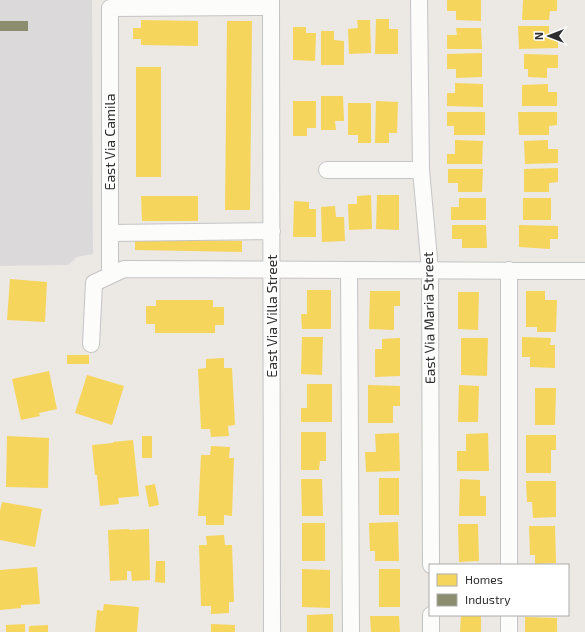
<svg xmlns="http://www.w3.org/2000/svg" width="585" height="632" viewBox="0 0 585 632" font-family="'Exo 2',sans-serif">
	<rect width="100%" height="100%" fill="#ece8e4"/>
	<path fill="#dcd9db" d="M0 0H92L93 254 77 257 68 265 0 266Z"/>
	<path fill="#f6d55c" d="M447 0H481V21L456 20V11H447Z
		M523 0H557V11H550L549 20H522Z
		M376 19H389V29H398V54H375Z
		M141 20 198 21V46L141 45V39H133V28H141Z
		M357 20H370L371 53 349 54 348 29 358 28Z
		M227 21H252L250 210H225Z
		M518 26H549V35H558V48L519 49Z
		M293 27H306V33H316L315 61 293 60Z
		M456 28H481L482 49H447V35H457Z
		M321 31H334V40L344 41V65H321Z
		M482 53V77L456 78V69H447V54Z
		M524 54 558 55V68H547V78L528 77V69H524Z
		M136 67H161V177H136Z
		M455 83 483 84V107L447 106V93H455Z
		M548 84V92H557V106H522V85Z
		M321 96H343L344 121H335L336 130H321Z
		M293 101H316V128H307V136H293Z
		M376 101 398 102 397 133H389V143H375Z
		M348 103H371V143H358V135H348Z
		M447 112H485V135H454V126H447Z
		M518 112H557V125L549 126V135H519Z
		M455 140 483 141 482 164H447V154H455Z
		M548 140V149H558V163L525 164 524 141Z
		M558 168V182L549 183V192H524V169Z
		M448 169H483L482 192H458V183H448Z
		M371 195 372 229 349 230 348 204H357V196Z
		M377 195H399V230L376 229Z
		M141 196H198V221H142Z
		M459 198H486V220H451V207H459Z
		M523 198H551V220H523Z
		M294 201 309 202V209H316V237H293Z
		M335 206 336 217H344L345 241 322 242 321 207Z
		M452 225H486L487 248H462V239H452Z
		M519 225 558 226V239H550V249L519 247Z
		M135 240 242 241V252L135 250Z
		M10 279 47 282 45 322 7 320Z
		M307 290H331V329H302L301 314H307Z
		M370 291H400V306H394V330L369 329Z
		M526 291H545V300H557L556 332H537V327H526Z
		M458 292H479L478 330 458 329Z
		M156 300H213V307H224V325H215V333H155V324H146V306H156Z
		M302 337H323L322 375 301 374Z
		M522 337 551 338 550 345H555V368L530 367V357H522Z
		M400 338V376L375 377V349H382V339Z
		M461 338H488L487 376 461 375Z
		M67 355H89V364H67Z
		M224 358V368H232L235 425 228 426 229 436 211 437 210 429H201L198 369 206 368V359Z
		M49 371 57 409 39 413 40 416 21 420 12 379Z
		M87 375 124 386 112 425 75 413Z
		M307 384H332V422H301V408H307Z
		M368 385 400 386V406H393V423H368Z
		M459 385 479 386 478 422H458Z
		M535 388H556L555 425H535Z
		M301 432H326V461H320L319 470H301Z
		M399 433 400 471 366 472 365 452H376L375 434Z
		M488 433 489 471H457V451H466V434Z
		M526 435H556V450H551V473H526Z
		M7 436 49 438 48 488 6 487Z
		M142 436H152V458H142Z
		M133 440 139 496 118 498 119 504 100 506 97 475H95L92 445 113 443V442Z
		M211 446 230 447 229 458H234L232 516 224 515V525H206V516H198L201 455H210Z
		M379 478H399V515H379Z
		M301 479H322L323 516H302Z
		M460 479 480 480V496H486V516H459Z
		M526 481H556V517L533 518 532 502H527Z
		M155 484 159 505 149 507 145 486Z
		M2 502 42 509 35 547 0 540V511Z
		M398 522 399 561H375V551H370L369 523Z
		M302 523H325V561H302Z
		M458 524H478L479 561 459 562Z
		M529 526H555L556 563 535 564V555H530Z
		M129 529V530L149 529 150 580 132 581 131 571H127V580L110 581 108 530Z
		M224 535 225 545H232L234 602H229V613L211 614V606H201L199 545H207L206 536Z
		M156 561H165V583L155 582Z
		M37 567 40 604 21 605V608L0 610V570Z
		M302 569 330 570V608L302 607Z
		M379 569H400V607H379Z
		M104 604 139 607 137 632H95L97 610 103 611Z
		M333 614V632H307V615Z
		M461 615H481V632H460Z
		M370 616H399L400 632H371Z
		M525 617 557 618V632H525Z
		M25 624V632H6V625Z
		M211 624 235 625V632H211Z
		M48 625V632H29V626Z"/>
	<path fill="#8c8c6e" d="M0 21H28V31H0Z"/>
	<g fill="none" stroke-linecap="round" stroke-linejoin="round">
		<g stroke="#c5c4c5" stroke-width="18">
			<path id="minor" d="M271 0 272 632
				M419 0 421 170 430 270 431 565
				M327 170H421
				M110 233 272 231
				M349 270 351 632
				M509 270V565
				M110 275V8L271 7
				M91 344 94 283 124 269 585 271
				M431 615V632
				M509 615V632"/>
		</g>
		<use href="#minor" stroke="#fcfcfb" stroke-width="16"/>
	</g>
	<g text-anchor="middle" stroke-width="4" stroke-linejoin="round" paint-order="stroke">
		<g font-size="14" fill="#2e2e2e" stroke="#fff">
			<text transform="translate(110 142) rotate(-90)" y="5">East Via Camila</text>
			<text transform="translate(272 316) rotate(-90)" y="5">East Via Villa Street</text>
			<text transform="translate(429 318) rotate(-91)" y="5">East Via Maria Street</text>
		</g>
	</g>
	<rect x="429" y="564" width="140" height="52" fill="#ffffff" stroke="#ababab"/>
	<rect x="437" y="574" width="20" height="12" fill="#f6d55c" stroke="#ababab"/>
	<text x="465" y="584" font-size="12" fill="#2e2e2e">Homes</text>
	<rect x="437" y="594" width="20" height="12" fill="#8c8c6e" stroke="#ababab"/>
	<text x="465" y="604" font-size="12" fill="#2e2e2e">Industry</text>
	<g transform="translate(549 36) rotate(270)" stroke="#ffffff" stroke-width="3" paint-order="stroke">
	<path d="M0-3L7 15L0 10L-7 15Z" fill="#2e2e2e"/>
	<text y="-6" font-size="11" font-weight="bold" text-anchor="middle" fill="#2e2e2e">N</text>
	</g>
</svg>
